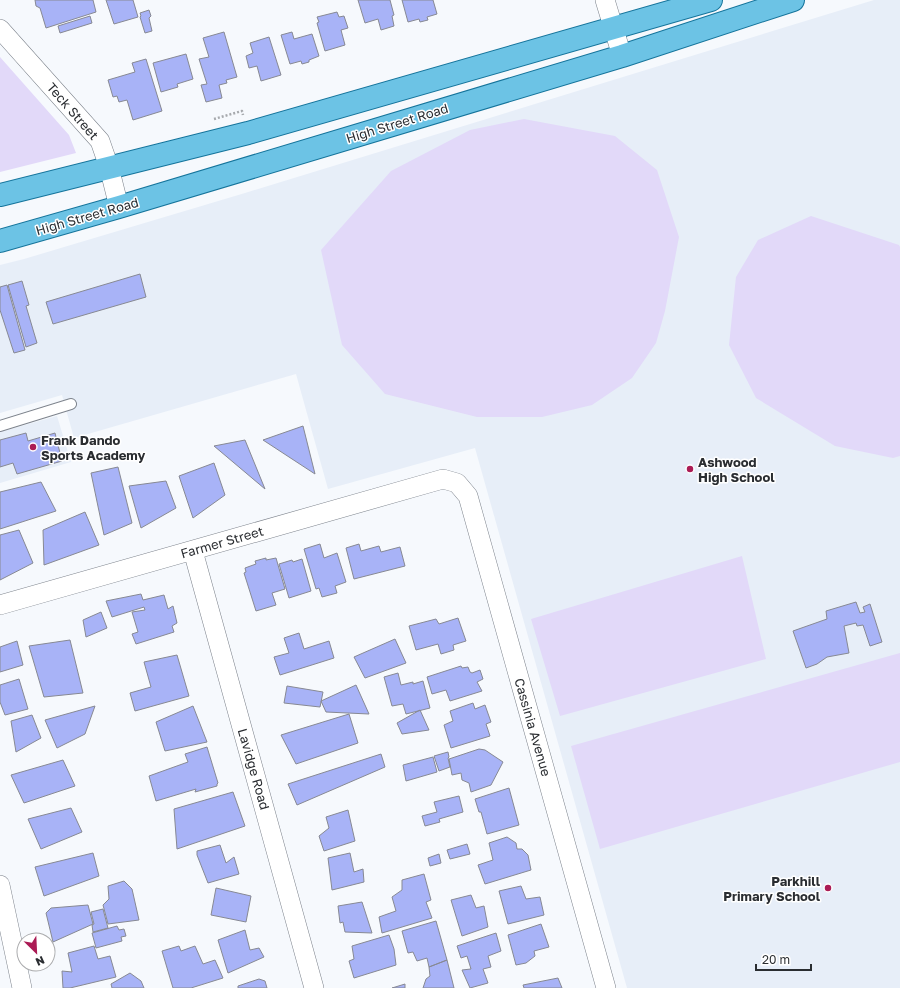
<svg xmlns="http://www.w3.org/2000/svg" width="900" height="988" viewBox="0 0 900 988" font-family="'Golos Text',sans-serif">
	<rect width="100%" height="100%" fill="#f6f9fd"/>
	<path fill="#e7eef8" d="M874 0H900V988H627L475 448 328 489 296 374 74 438 62 395 0 413V265L24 259 245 193Z
		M57 416 71 462 0 483V432Z"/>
	<path fill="#e2d9f9" d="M0 57 69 135 76 153 0 172Z
		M524 119 615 136 657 170 679 237 665 311 656 343 632 378 592 405 542 417H477L385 394 342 345 321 250 391 171 470 130Z
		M811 216 899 245 900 247V456L893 458 835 446 756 398 729 345 736 277 758 240Z
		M742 556 766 659 560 716 531 619Z
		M900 653V762L600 849 571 746Z"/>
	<path fill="#a8b3f7" stroke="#878993" d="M35 0H93L96 12 46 28 40 8 36 6Z
		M106 0H133L138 17 114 24Z
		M358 0H390L394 15 392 16 394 26 381 30 378 19 365 23Z
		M402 0H433L437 14 427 17 428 20 420 22 419 19 408 22Z
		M149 10 151 16 149 18 152 31 145 33 140 17 141 16 140 13Z
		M337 12 339 17 344 16 348 28 341 30 345 45 325 51 317 23 319 22 317 17Z
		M90 16 92 23 60 33 58 26Z
		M224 32 237 77 226 80 227 83 219 85 222 98 206 102 201 85 207 84 199 59 209 57 203 38Z
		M292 32 294 39 312 34 319 56 309 60V62L302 64 301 61 290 64 281 35Z
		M269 37 281 75 261 81 257 66 249 68 246 56 253 53 250 43Z
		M186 54 193 79 177 84 178 87 161 92 153 63Z
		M146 59 162 111 133 120 127 100 119 102 117 96 113 97 108 80 135 72 132 63Z
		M140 274 146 297 53 324 46 302Z
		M22 281 29 305 26 306 37 343 26 347 8 285Z
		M7 285 25 350 14 353 0 310V287Z
		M303 426 315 474 263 440Z
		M26 433 28 441 55 433 62 461 17 474 13 463 0 467V440Z
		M245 440 265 489 214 446Z
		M214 463 225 495 193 518 179 476Z
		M118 467 132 523 104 535 91 473Z
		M166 481 176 508 141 528 129 486Z
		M41 482 56 511 0 529V492Z
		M85 512 99 545 44 565 43 530Z
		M19 530 33 563 0 580V535Z
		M320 544 324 558 337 553 346 582 335 586 337 593 322 597 319 588 316 589 304 549Z
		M359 544 361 551 379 546 381 552 400 547 405 566 354 579 346 548Z
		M266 558V560L276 558 285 589 272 593 276 605 256 611 244 573 246 572 245 568 256 564 255 561Z
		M302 559 311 591 289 598 279 564 292 560 293 562Z
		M141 594 143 600 164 595 168 609 173 606 177 623 172 626 174 632 136 644 132 634 138 632 132 612 145 610 144 607 112 617 106 601Z
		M856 602 860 613 865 612 863 607 870 604 882 642 870 646 863 625 857 626 856 623 844 626 849 653 827 657 817 664 806 668 793 631 827 619 826 611Z
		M101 612 107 628 86 637 83 620Z
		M458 618 466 641 453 645 454 650 441 654 438 644 416 650 409 626 436 619 439 624Z
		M299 633 304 649 329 641 334 658 280 675 274 657 289 653 284 638Z
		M395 639 406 663 365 678 354 657Z
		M70 640 83 693 44 697 29 646Z
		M17 641 23 665 0 672V647Z
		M177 655 189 696 135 711 130 693 151 687 144 662Z
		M461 666 462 668 468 667 470 672 472 673 480 670 483 679 477 682 482 691 450 701 446 690 432 694 427 677Z
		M398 673 401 685 413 682V684L423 681 430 708 406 714 403 704 392 706 384 677Z
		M19 679 28 709 5 715 0 702V685Z
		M356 685 369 714 326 712 321 701Z
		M287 686 323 692 320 707 284 703Z
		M473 703 475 709 485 705 491 722 486 724 490 736 451 748 444 725 453 721 450 711Z
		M95 706 85 734 57 748 45 720Z
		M193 706 207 742 165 751 156 722Z
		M420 710 429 730 402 734 397 723Z
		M349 714 358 743 296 764 281 735Z
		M32 715 41 738 16 752 11 721Z
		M207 747 218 783 217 784V786L195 792 196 789 156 801 149 776 188 762 185 754Z
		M479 749 485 750 503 762 491 785 471 792 469 783 462 780 461 773 452 775 449 759Z
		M448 752 449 757 448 758 450 767 439 771 434 756Z
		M381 754 385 767 297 805 288 784Z
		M433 757 437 772 406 781 403 765Z
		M63 760 75 786 24 803 11 775Z
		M509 788 519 825 487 834 481 812H479L475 799Z
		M233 792 245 826 177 849 174 809Z
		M459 796 463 812 439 819 440 822 425 826 422 816 437 812 434 802Z
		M71 808 82 832 41 849 28 819Z
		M348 810 355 841 324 851 319 836 329 828 326 817Z
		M507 837 516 843 517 849H522L528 855 531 870 485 884 478 865 493 860 489 843Z
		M467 844 470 854 450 859 447 850Z
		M220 845 226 863 234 857 239 874 208 883 197 855V851Z
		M93 853 99 876 44 896 35 867Z
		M350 853 354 872 363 869 364 882 332 890 328 858Z
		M439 854 441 863 430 866 428 858Z
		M424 874 431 900 426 902 432 918 382 933 379 917 396 911 392 897 402 890V880Z
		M124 881 132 889 139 920 108 924 103 905 109 899 108 886Z
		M521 886 526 899 540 897 544 915 508 924 499 891Z
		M216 888 251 896 246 922 211 915Z
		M471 895 476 908 484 906 488 927 462 936 451 900Z
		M362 902 372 933 345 932 343 922 340 923 338 906Z
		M88 905 93 924 53 942 46 913 51 908Z
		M103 909 108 928 93 932 92 925 94 924 91 912Z
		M436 921 447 960 429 967 427 958 417 961 413 952 408 953 402 931Z
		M541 924 549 947 534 951 535 956 526 963 516 965 508 935Z
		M117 926 119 930 124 929 126 936 121 937 122 941 96 948 92 933Z
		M245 930 250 950 259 948 264 957 228 973 218 940Z
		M496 933 501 951 488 956 491 967 483 969 488 983 470 988 462 970 471 969 467 956 461 958 457 946Z
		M389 935 394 949 396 965 354 978 349 961 354 959 352 946Z
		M94 946 98 959 110 956 116 977 70 988H63L62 971 72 972 68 953Z
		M179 946 181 951 195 946 203 964 215 960 223 978 191 988H173L162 951Z
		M447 960 454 988H423L426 979 430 976 429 967Z
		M130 973 141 981 144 988H112L111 984Z
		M558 978 562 988H524L523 985Z
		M259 979 265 981 267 988H238V986Z
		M405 984V988H392Z"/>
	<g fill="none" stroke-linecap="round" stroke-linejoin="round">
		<g stroke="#7d838c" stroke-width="12">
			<path id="lane" d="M0 426 71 404"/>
		</g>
		<g stroke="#7d838c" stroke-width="20">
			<path id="street" d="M605 0 622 56
				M0 29 100 141 109 167 119 207
				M193 551 314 988
				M0 605 443 479 457 483 468 496 606 988
				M0 885 22 988"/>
		</g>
		<g stroke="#15749b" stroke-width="24">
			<path id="primary" d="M0 195 248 133 711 0
				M0 241 119 207 622 56 793 0"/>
		</g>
		<path stroke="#a6a9ad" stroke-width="2.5" stroke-dasharray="2 2" stroke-linecap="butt" d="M214 119 242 111 243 115"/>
		<use href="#lane" stroke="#fff" stroke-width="10"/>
		<use href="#street" stroke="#fff" stroke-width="19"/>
		<use href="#primary" stroke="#6cc3e5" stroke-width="22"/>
	</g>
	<g fill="#ab1b55" stroke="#fff" stroke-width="1.5">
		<circle cx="33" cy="447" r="4"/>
		<circle cx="690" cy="469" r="4"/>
		<circle cx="828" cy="888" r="4"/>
	</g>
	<g text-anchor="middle" stroke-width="3" stroke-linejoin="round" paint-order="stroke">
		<g font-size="13" fill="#2a2d31" stroke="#fff">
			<text transform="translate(73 111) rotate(49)" y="5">Teck Street</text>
			<text transform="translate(397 123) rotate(-17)" y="5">High Street Road</text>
			<text transform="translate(87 216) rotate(-16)" y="5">High Street Road</text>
			<text transform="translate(222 542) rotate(-16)" y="5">Farmer Street</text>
			<text transform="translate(533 727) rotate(74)" y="5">Cassinia Avenue</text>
			<text transform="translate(254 769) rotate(74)" y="5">Lavidge Road</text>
		</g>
		<g font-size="13" font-weight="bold" fill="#2a2d31" stroke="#fff" text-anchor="start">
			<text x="41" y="445">Frank Dando<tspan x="41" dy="15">Sports Academy</tspan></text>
			<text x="698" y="467">Ashwood<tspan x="698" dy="15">High School</tspan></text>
			<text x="820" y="886" text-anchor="end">Parkhill<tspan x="820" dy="15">Primary School</tspan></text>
		</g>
	</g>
	<g transform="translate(36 952) rotate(156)"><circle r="19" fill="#ffffff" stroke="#aaabad"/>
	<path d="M0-3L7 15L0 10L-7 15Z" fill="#ab1b55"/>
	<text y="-6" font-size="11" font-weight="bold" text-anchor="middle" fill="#2a2d31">N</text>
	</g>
	<path d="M756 964v6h55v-6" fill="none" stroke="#2a2d31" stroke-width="2"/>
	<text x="762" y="964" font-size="12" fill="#2a2d31" stroke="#ffffff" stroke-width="3" paint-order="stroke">20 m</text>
</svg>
